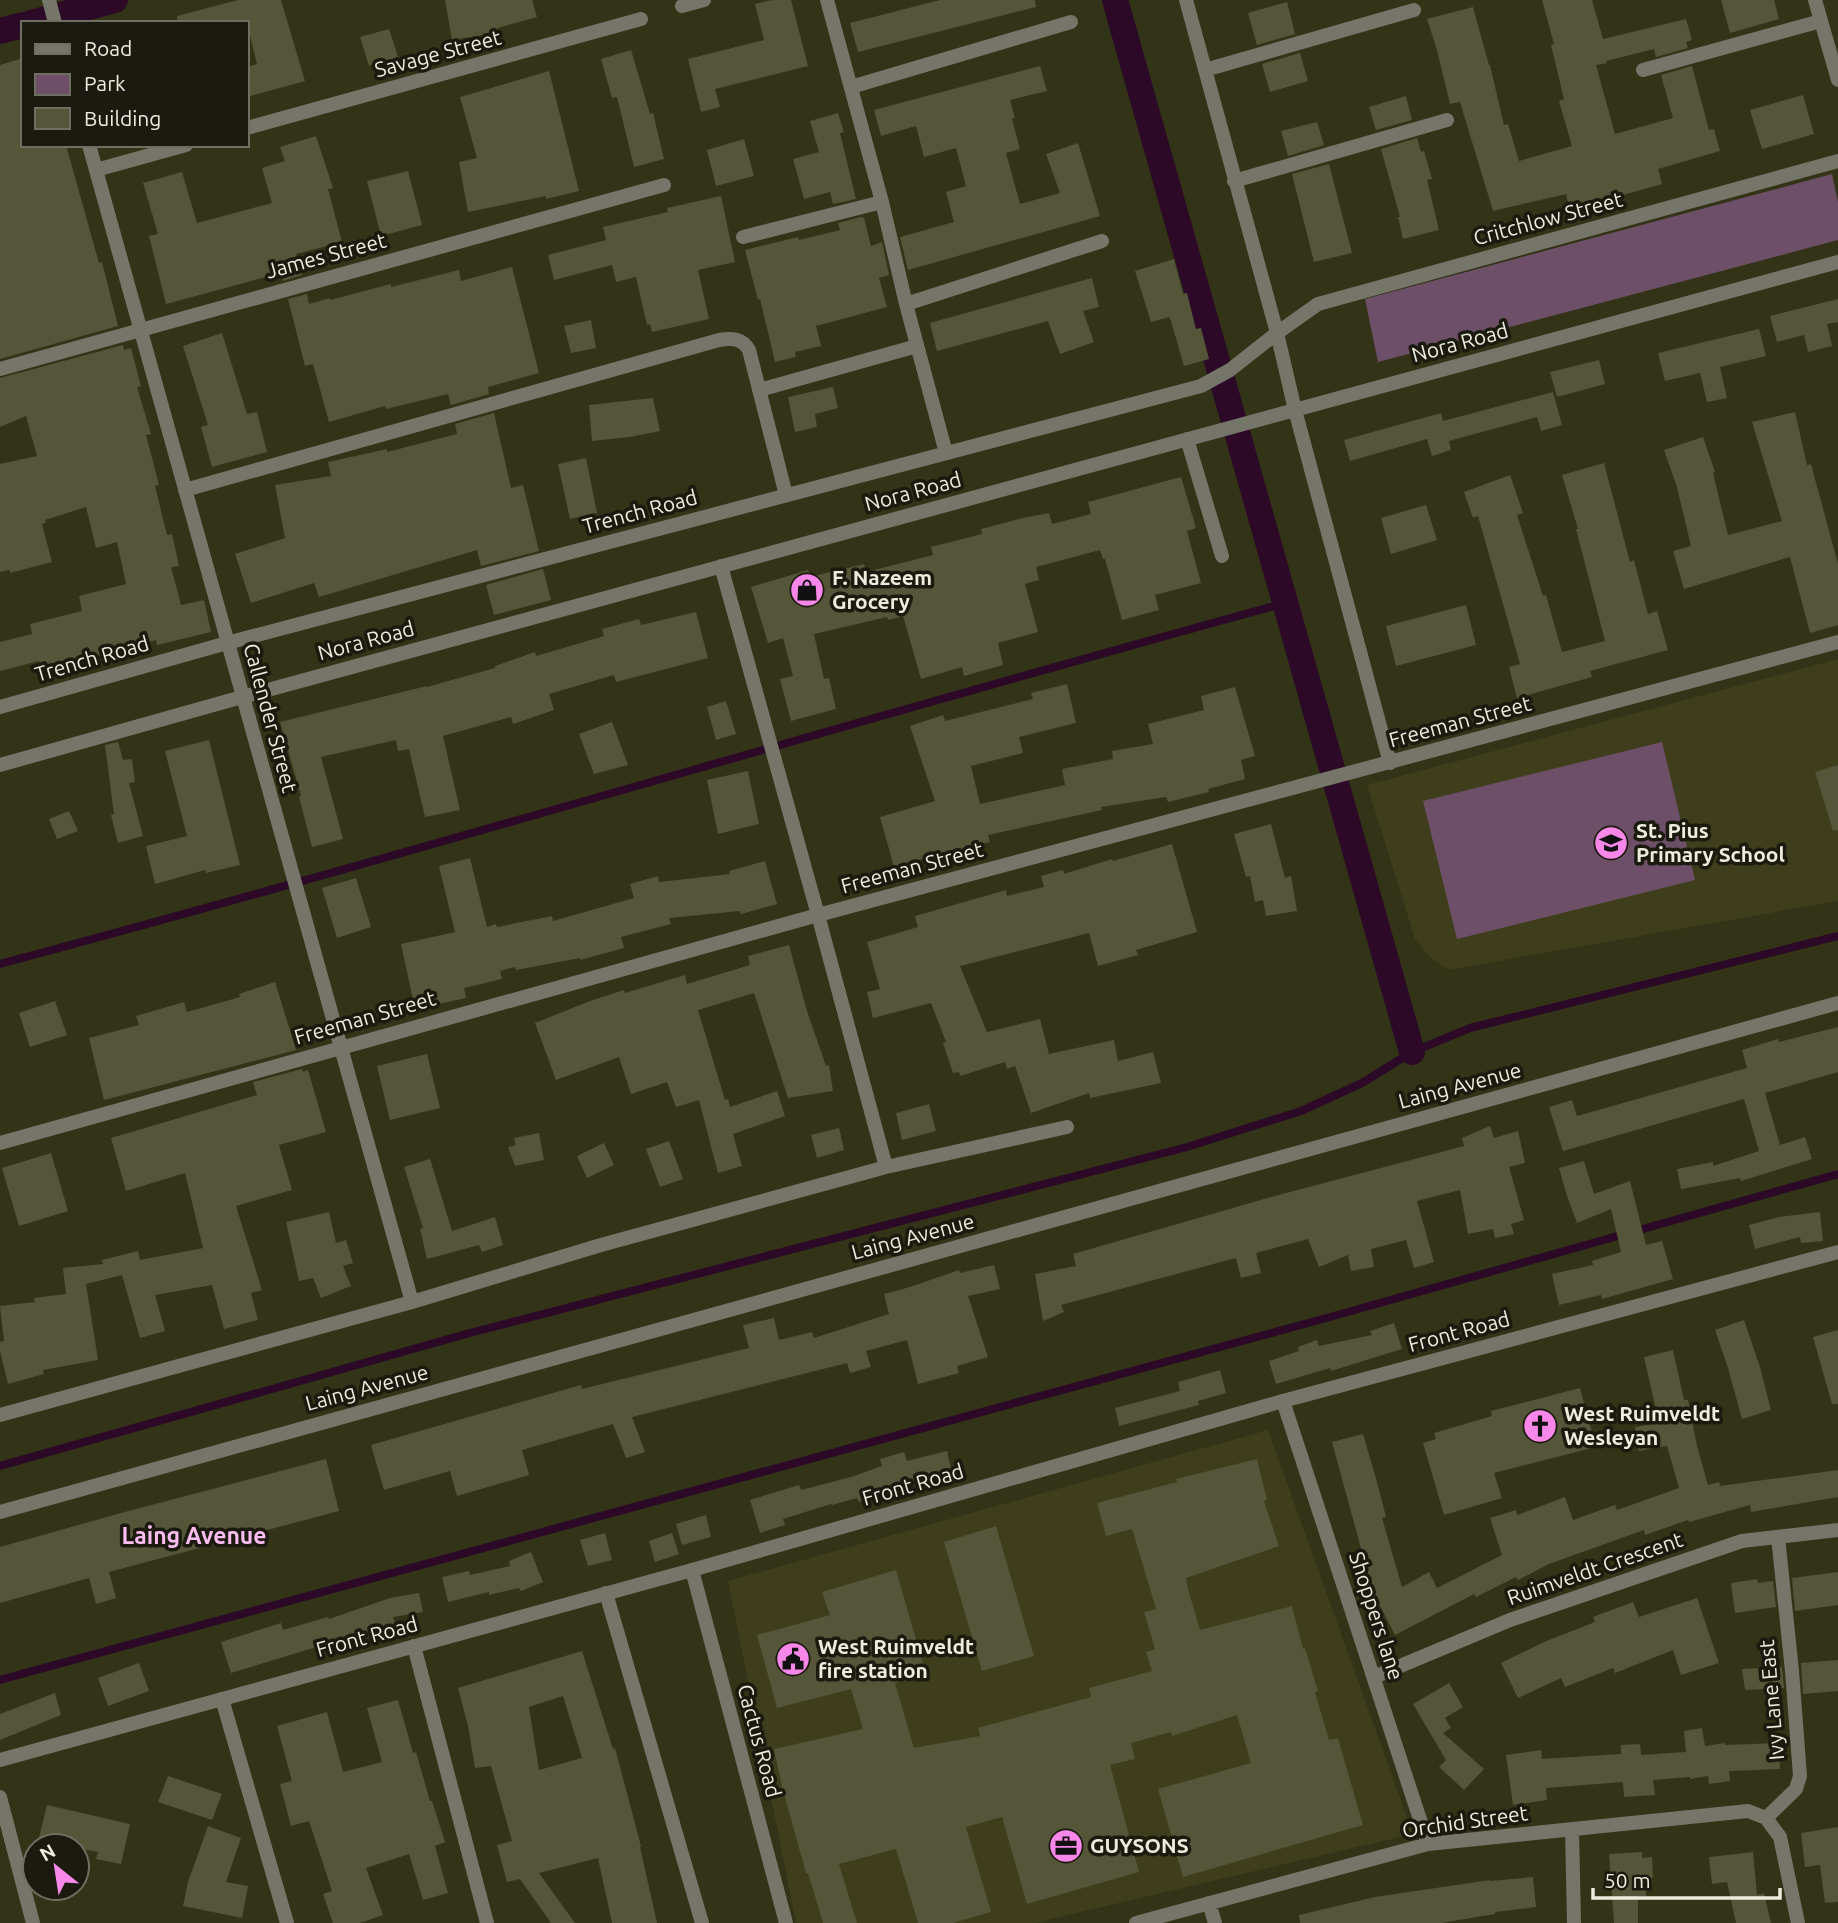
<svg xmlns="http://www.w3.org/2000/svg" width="1838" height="1923" viewBox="0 0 1838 1923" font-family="Ubuntu,sans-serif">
	<rect width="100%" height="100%" fill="#333318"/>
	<path fill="#3e3e1c" d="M1838 659V901L1448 970 1430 957 1415 939 1367 785Z
		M1268 1430 1413 1834 1034 1923H796L728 1581Z"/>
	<path fill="#6e4f68" d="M1832 174 1838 202V240L1378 362 1365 299Z
		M1662 742 1695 880 1457 939 1423 801Z"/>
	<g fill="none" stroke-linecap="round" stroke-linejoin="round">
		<path stroke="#2b0927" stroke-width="8" d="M0 964C430 849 856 720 1285 603
			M0 1466 466 1334 1187 1147 1301 1111 1362 1083 1412 1052 1470 1028 1838 936
			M0 1680 1330 1317 1838 1174"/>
		<path stroke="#2b0927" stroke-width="26" d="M1115 0 1412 1052
			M31 23 115 0
			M0 31 23 25"/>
	</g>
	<path fill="#545539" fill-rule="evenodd" d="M238 0H281L305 81 247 97V67L257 64 247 23H178L177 16Z
		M445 0H532L537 17 501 27 483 35 452 40Z
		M772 0H791L808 66 715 89 720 107 701 112 688 59 764 40 755 4Z
		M940 0H1035L1036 7 858 52 850 23Z
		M1542 0H1592L1603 39 1686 19 1692 40 1686 42 1688 48 1656 57 1654 49 1606 61 1607 63 1596 65 1615 134 1673 118 1661 75 1692 66 1709 130 1714 129 1720 151 1658 169 1662 184 1570 210 1566 194 1493 211 1460 102 1450 104 1437 50 1427 19 1473 7 1489 65H1490L1504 125 1508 124 1519 161 1572 146 1559 101 1564 99 1551 45 1554 44Z
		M1721 0H1774L1779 19 1730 33Z
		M1287 2 1295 34 1257 45 1248 13Z
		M389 29 398 57 369 66 360 37Z
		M631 50 650 114 653 113 664 159 634 167 617 97 612 98 601 59Z
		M1300 53 1308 81 1270 92 1262 64Z
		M23 58V145H66L99 263 102 262 118 326 0 359V65Z
		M1040 66 1047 91 1010 100 1015 118 1012 119 1020 149 1006 153 1020 204 1060 193 1046 154 1078 143 1100 216 908 270 900 237 954 222 946 192 966 186 956 148 924 157 916 126 881 136 874 110Z
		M549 71 579 191 546 199V196L468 212 459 162 477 158 460 97Z
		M1803 95 1814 134 1762 149 1750 110Z
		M1406 96 1412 120 1376 130 1369 107Z
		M838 113 844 132 840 133 856 199 833 204 830 192 804 199 793 159 819 152 810 121Z
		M1317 122 1324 145 1288 156 1281 131Z
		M316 136 333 188 328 189 342 242 296 254 302 275 283 281 281 273 166 304 149 236 158 234 143 183 182 172 197 223 272 203 262 168 285 161 280 147Z
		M1417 138 1421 152 1424 151 1432 179 1427 180 1439 230 1403 239 1398 217H1400L1381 149Z
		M744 139 754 176 716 186 707 150Z
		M1329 164 1352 253 1314 262 1292 174Z
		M408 171 422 225 381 236 367 181Z
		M721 196 735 262 698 270 709 319 652 332 650 324 647 325 636 277 616 282 612 265 554 280 548 255 606 240 603 227 668 212 667 208Z
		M861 217 864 218 871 246 882 242 889 275 879 278 887 307 816 326 821 346 795 352 796 357 775 362 760 299 758 300 745 250 798 237 799 240 840 230 838 223Z
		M1174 259 1183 294 1187 293 1196 329 1201 328 1209 359 1184 366 1171 321 1169 317 1151 322 1135 271Z
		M512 267 539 373 488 387 489 394 451 405 448 394 386 409 385 406 329 422 313 364 305 366 288 299 307 294 309 304 330 298V300L391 284V287L459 270 461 281Z
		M1092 278 1099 307 1083 311 1094 342 1060 354 1048 321 937 351 930 323Z
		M1838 299V322L1827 324 1832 346 1808 352 1804 335 1777 342 1770 316Z
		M591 320 596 348 571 353 564 326Z
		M1759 329 1766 356 1720 367 1727 398 1707 402 1700 373 1665 381 1658 353Z
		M222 333 247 414 257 412 267 452 212 467 201 427 208 425 183 346Z
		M123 345 124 350 131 348 141 386 137 387 151 434 146 435 159 485 155 486 167 535 172 534 179 566 171 567 181 605 204 600 211 632 157 645 156 640 94 657V654L41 667 39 661 0 671V642L32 634 30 624 82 611 79 596 126 584 117 542 96 548 86 507 45 520 46 523 42 524 52 562 10 573V570L0 572V464L37 456 26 416 0 427V378Z
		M1599 360 1605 384 1557 397 1550 372Z
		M833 387 838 408 815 414 817 427 795 432 788 397Z
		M1553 392 1562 425 1541 431 1537 417 1449 441 1451 450 1432 456 1427 439 1350 461 1344 440 1441 413 1443 421Z
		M653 398 660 431 630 437 592 441 589 405Z
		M1795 412 1807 465 1811 464 1838 564V625L1810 633 1790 557 1684 589 1673 551 1691 546 1677 487 1664 450 1703 437 1715 472 1713 473 1728 535 1782 521 1752 422Z
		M494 413 511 488 523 485 539 551 481 566 477 550 319 597 314 583 251 603 235 554 285 538 275 485 331 476 328 462 387 449V452L457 434 455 424Z
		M586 458 597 513 570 519 558 464Z
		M1604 463 1630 562 1634 560 1648 614 1657 611 1668 650 1590 671 1592 677 1517 698 1509 667 1520 664 1478 516 1473 518 1464 492 1510 475 1523 513 1517 515 1543 596 1546 595 1562 652 1605 641 1576 529H1578L1562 475Z
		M1181 477 1196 528 1187 531 1201 583 1155 595 1159 610 1122 620 1105 559H1103L1100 550 1036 567 1039 580 1025 584 1038 632 998 643 1003 665 964 676 962 667 921 679 903 616 888 620 887 617 814 634 824 679 829 678 836 709 791 721 780 679 793 676 783 638 768 643 751 587 808 570 810 577 864 564 866 572 933 555 931 547 982 534 981 529 1023 518 1049 513 1052 524 1091 514 1088 502Z
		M1426 505 1437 540 1391 554 1381 518Z
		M543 569 551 600 494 615 486 585Z
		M1466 605 1476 645 1396 666 1386 626Z
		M696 612 708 658 616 682 614 675 549 694 554 710 513 724 511 717 443 736 460 810 425 817 409 749 398 751 396 740 321 757 343 839 312 847 299 797 301 796 280 722 427 686V687L495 668V666L535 652 536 656 594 639 604 636 602 629 639 619 641 625Z
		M1067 684 1076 723 1019 737 1023 753 971 766 980 804 1065 785 1062 769 1113 759 1112 751 1153 744 1148 724 1204 710 1201 696 1235 687 1255 756 1241 760 1245 779 1208 789 1209 792 1168 802 1166 797 1101 807 1102 810 988 835 990 842 952 851 894 867 880 817 935 801 910 726 943 715 945 721 1033 699 1031 693Z
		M726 701 736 734 716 740 707 707Z
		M612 722 628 765 594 774 579 734Z
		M209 740 240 865 206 873 205 870 155 884 146 846 187 836 165 751Z
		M118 742 123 760 132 759 135 782 129 783 143 836 118 843 111 815 114 814 105 745Z
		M1838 765V830L1833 831 1815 772Z
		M748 771 759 824 718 834 707 780Z
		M69 811 78 831 57 839 49 819Z
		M1271 824 1285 878 1291 876 1297 911 1266 916 1263 900 1255 902 1250 876 1246 877 1234 834Z
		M1172 844 1197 932 1136 950 1138 955 1098 966 1089 933 960 966 987 1032 1040 1019 1049 1054 1114 1040 1118 1061 1153 1052 1161 1083 1090 1098 1089 1093 1031 1113 1015 1066 1007 1069 1005 1062 960 1076 959 1072 953 1073 943 1043 946 1042 931 1003 873 1018 867 992 880 989 867 942 918 927 915 916 1006 890 1007 896 1044 887 1041 876 1063 870 1064 874 1112 859 1113 861Z
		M470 858 487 927 496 924 497 927 552 916 553 921 634 898 630 884 658 876 659 882 730 874 729 871 765 861 777 904 741 914 740 911 669 918 671 924 621 937 624 948 580 960V958L516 970 515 967 500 971 502 979 464 988 466 998 415 1009 401 944 455 932 439 866Z
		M356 878 371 927 337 938 322 888Z
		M789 945 807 1011 826 1066 829 1065 833 1091 788 1098 754 993 698 1010 725 1100 728 1099 730 1107 777 1091 785 1116 733 1134 742 1166 718 1173 699 1100 676 1107 667 1082 631 1094 619 1057 556 1080 535 1023 590 1001 624 990 625 993 685 975 687 984 750 965 748 956Z
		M275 982 296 1050 104 1100 89 1038 139 1025 136 1016 184 1002 187 1012 240 997 239 994Z
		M55 1001 67 1035 30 1047 19 1013Z
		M1838 1027V1072L1765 1093 1780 1145 1805 1137 1812 1159 1741 1181 1740 1178 1681 1189 1677 1169 1713 1162V1166L1759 1151 1744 1099 1563 1151 1549 1107 1572 1100 1577 1116 1747 1068 1742 1050 1778 1039 1779 1042Z
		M427 1054 440 1108 390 1120 377 1066Z
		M302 1069 303 1072 308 1070 326 1132 279 1145 292 1190 236 1206 262 1290 251 1293 258 1320 224 1329 212 1285 155 1295 165 1331 140 1338 122 1275 86 1284 98 1360 43 1370 44 1374 8 1384 0 1351V1342L4 1341 0 1306 35 1302 34 1298 66 1294 63 1268 103 1264 102 1260 138 1251 140 1260 203 1248 185 1173 126 1191 111 1138 257 1095 253 1082Z
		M929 1104 936 1131 902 1140 896 1113Z
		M1490 1126 1494 1138 1518 1131 1525 1163 1509 1167 1524 1220 1511 1224 1514 1234 1495 1238 1493 1229 1468 1234 1460 1190 1417 1201 1434 1262 1414 1268 1406 1240 1371 1249 1374 1267 1351 1271 1348 1255 1319 1267 1308 1239 1256 1253 1261 1273 1241 1278 1236 1258 1061 1305 1064 1312 1043 1321 1035 1274 1076 1266 1073 1254 1275 1196 1464 1146 1462 1138Z
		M839 1128 844 1150 817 1158 811 1135Z
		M539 1133 544 1160 515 1166 508 1147 516 1145 514 1138Z
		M669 1141 683 1179 660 1187 646 1149Z
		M604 1143 614 1165 587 1178 577 1156Z
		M51 1153 68 1211 19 1226 2 1168Z
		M430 1159 452 1231 495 1217 503 1245 482 1252 479 1245 427 1259 420 1229 423 1228 404 1167Z
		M1584 1161 1594 1194 1630 1181 1646 1245 1662 1241 1673 1279 1602 1299 1601 1295 1559 1305 1552 1274 1593 1265 1592 1261 1621 1252 1611 1209 1577 1223 1566 1193 1559 1168Z
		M329 1212 336 1243 346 1240 353 1263 343 1266 351 1286 321 1298 313 1278 299 1281 286 1222Z
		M1820 1212 1823 1241 1801 1243 1800 1237 1755 1249 1749 1225 1779 1217Z
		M994 1265 1000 1289 968 1296 988 1357 957 1366 959 1373 918 1384 907 1340 866 1351 871 1367 850 1373 847 1363 632 1417 645 1452 626 1458 613 1424 522 1450 529 1475 457 1496 450 1471 384 1490 371 1445 581 1385 582 1389 749 1348 743 1325 774 1318 779 1340 812 1332 814 1338 889 1314 884 1294 910 1287 959 1270 960 1273Z
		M1744 1320 1760 1367 1771 1410 1742 1419 1728 1368 1715 1330Z
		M1394 1323 1402 1349 1331 1371 1330 1368 1276 1384 1269 1361 1299 1351 1298 1347 1317 1340 1319 1346 1372 1335 1370 1331Z
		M1838 1330V1404H1832L1813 1337Z
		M1673 1350 1684 1400H1688L1697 1446 1708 1485 1719 1482 1720 1486 1838 1470V1497L1751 1512 1750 1505 1689 1522 1688 1520 1645 1535 1644 1530 1549 1564 1518 1580 1516 1577 1476 1597 1474 1594 1395 1635 1380 1606 1377 1607 1332 1442 1363 1434 1377 1482 1386 1517 1382 1518 1402 1587 1429 1572 1437 1588 1502 1555 1490 1518 1516 1510 1517 1515 1565 1497 1573 1520 1615 1505 1617 1510 1679 1488 1667 1446 1639 1451 1635 1427 1659 1423 1644 1357Z
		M1220 1370 1226 1393 1198 1401 1199 1405 1119 1426 1115 1408 1180 1391 1178 1382Z
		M1580 1388 1596 1447 1494 1473 1502 1498 1444 1515 1423 1443 1436 1439 1434 1433 1492 1416 1491 1411Z
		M947 1451 953 1477 924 1484 922 1478 877 1492 878 1496 859 1502 857 1498 832 1505 831 1504 783 1519 785 1525 760 1533 750 1500 799 1485 801 1490 851 1477 882 1466 880 1459 904 1452 907 1461Z
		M326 1459 339 1511 109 1572 116 1598 96 1604 89 1578 0 1603V1547L121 1513Z
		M1257 1459 1267 1500 1264 1501 1279 1546 1186 1578 1188 1589 1200 1630 1292 1606 1303 1649 1305 1648 1318 1691 1315 1692 1329 1740 1338 1738 1363 1825 1183 1877 1158 1789 1251 1763 1237 1715 1172 1736 1171 1732 1131 1743 1135 1759 1110 1765 1139 1872 1027 1904 1002 1817 966 1827 991 1912 953 1923H918L896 1849 839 1864 857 1923H823L808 1873H806L782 1787 774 1749 863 1729 851 1689 777 1708 757 1635 830 1615 822 1592 896 1570 926 1674 895 1683 914 1748 980 1736 978 1728 1091 1697 1089 1688 1152 1671 1146 1652 1155 1649 1144 1612 1156 1609 1132 1529 1106 1536 1097 1503 1177 1482 1176 1479Z
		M706 1515 711 1537 682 1545 676 1524Z
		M996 1526 1034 1656 982 1671 944 1542Z
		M605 1533 612 1560 588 1566 580 1540Z
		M672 1533 679 1554 655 1562 649 1541Z
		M531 1552 543 1582 521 1591 519 1588 489 1595V1592L448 1602 442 1577 469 1571 470 1575 510 1566 509 1561Z
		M1838 1572V1605L1795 1611 1792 1578Z
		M1757 1579 1758 1583 1773 1581 1776 1607 1735 1613 1731 1583Z
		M419 1593 423 1612 393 1617 396 1626 370 1634 369 1631 231 1673 221 1642 281 1623 283 1630 328 1617 329 1619 390 1598Z
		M1697 1598 1719 1663 1681 1675 1673 1650 1615 1673 1613 1668 1565 1687 1561 1678 1518 1698 1501 1663 1544 1642 1595 1622 1593 1617 1633 1602 1639 1617Z
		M582 1651 613 1749 615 1748 641 1846 640 1847 657 1923H612L598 1858 539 1873 575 1923H551L520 1879 507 1882 497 1845 512 1841 491 1766 475 1768 468 1726 458 1688ZM563 1696 582 1758 539 1770 529 1707Z
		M1838 1660V1691L1803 1694 1801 1663Z
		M139 1663 149 1691 108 1706 98 1678Z
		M1782 1667 1784 1688 1745 1690 1742 1669Z
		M1449 1683 1463 1707 1445 1718 1451 1728 1443 1733 1484 1769 1464 1790 1439 1767 1446 1760 1413 1704Z
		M55 1693 61 1715 0 1740V1714Z
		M398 1700 413 1753 416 1752 430 1801H432L445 1842 435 1846 448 1893 423 1900 409 1854 366 1868 383 1915 360 1923H333L323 1894 332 1891 309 1821 291 1826 280 1784 292 1781 277 1726 327 1712 343 1772 382 1762 367 1708Z
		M1702 1728 1705 1746 1725 1743V1745L1779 1743 1780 1769 1729 1771 1730 1781 1709 1784 1708 1776 1690 1779V1777L1653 1780 1655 1795 1624 1797 1623 1782 1546 1788 1547 1800 1513 1805 1506 1755 1541 1750 1542 1759 1621 1754V1745L1640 1744 1641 1755 1686 1752 1684 1731Z
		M168 1776 222 1794 212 1820 158 1802Z
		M47 1805 130 1824 121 1864 96 1859 98 1852 77 1848V1846H37Z
		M208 1826 241 1838 226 1882 248 1886 242 1918 183 1906 188 1882Z
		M1838 1827V1902L1825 1903 1820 1865 1805 1867 1801 1833Z
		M1642 1852V1858L1652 1857 1653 1878H1645L1646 1896H1638V1923H1614L1609 1854Z
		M1753 1852 1757 1895 1764 1893 1771 1923H1736L1727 1882 1712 1884 1709 1857Z
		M1533 1877 1536 1907 1495 1912V1914L1441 1923H1300L1299 1915 1375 1897 1490 1880V1881Z"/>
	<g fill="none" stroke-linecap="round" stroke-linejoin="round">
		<path stroke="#757569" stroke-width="14" d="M49 0 55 23
			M827 0 882 202 906 304 946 453
			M1186 0 1277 333 1295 410 1390 763
			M1815 0 1838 80
			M682 6 704 0
			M1205 70 1414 10
			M1643 70 1821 21
			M851 87 1071 22
			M247 128 641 19
			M89 145 412 1302
			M96 170 186 145
			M1234 181 1447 120
			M743 237 882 202
			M906 304 1102 241
			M0 369 664 185
			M759 390 917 346
			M1187 439 1222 556
			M185 490 719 340C732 338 742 338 749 350L786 495
			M721 566 818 915 886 1167
			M0 765 242 697 1838 262
			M0 1143 818 915 1838 642
			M1283 1401 1428 1844
			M0 1415 412 1302 601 1245 886 1167 1067 1127
			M0 1512 1838 1003
			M1778 1537 1792 1671 1800 1776 1796 1789 1766 1818 1780 1837 1798 1923
			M692 1570 786 1923
			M606 1593 702 1923
			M414 1646 487 1923
			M1374 1677 1510 1620 1742 1541 1838 1530
			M222 1699 287 1923
			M0 1797 33 1923
			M1572 1829 1574 1923
			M1209 1903 1215 1923
			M1136 1923 1428 1844 1748 1811 1766 1818"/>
		<path stroke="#757569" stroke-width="14" d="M0 707 227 643 1201 386 1230 370 1277 333 1318 304 1838 161
			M0 1760 692 1570 1283 1401 1838 1252"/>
	</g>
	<defs>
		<g id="shop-disc" transform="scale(1.75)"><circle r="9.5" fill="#f987e9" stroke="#1a1a0e"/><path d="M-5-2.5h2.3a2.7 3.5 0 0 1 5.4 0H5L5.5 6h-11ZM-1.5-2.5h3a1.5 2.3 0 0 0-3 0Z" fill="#111"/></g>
		<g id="school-disc" transform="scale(1.75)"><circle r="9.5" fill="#f987e9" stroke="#1a1a0e"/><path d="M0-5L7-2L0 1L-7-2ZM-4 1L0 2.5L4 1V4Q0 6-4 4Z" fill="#111"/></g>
		<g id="church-disc" transform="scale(1.75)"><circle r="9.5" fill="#f987e9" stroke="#1a1a0e"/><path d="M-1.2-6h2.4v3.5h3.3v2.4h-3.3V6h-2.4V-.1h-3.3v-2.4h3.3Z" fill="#111"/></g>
		<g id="civic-disc" transform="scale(1.75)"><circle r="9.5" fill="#f987e9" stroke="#1a1a0e"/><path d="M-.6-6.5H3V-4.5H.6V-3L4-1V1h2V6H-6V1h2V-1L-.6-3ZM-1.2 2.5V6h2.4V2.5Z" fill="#111"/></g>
		<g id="office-disc" transform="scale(1.75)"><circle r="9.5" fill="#f987e9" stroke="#1a1a0e"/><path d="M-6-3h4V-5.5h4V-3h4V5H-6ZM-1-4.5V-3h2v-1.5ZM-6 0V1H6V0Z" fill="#111"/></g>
	</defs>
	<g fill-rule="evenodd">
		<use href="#shop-disc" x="807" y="590"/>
		<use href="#school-disc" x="1611" y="843"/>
		<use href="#church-disc" x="1540" y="1426"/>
		<use href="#civic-disc" x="793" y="1659"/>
		<use href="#office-disc" x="1066" y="1846"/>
	</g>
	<g text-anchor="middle" stroke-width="7" stroke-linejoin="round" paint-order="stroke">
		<g font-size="21" fill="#eceddd" stroke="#1a1a0e">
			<text transform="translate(438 54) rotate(-15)" y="7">Savage Street</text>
			<text transform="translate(1548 219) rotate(-15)" y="7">Critchlow Street</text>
			<text transform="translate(326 256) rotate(-15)" y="7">James Street</text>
			<text transform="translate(1460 343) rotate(-15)" y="7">Nora Road</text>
			<text transform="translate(913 492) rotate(-15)" y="7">Nora Road</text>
			<text transform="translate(640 512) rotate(-15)" y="7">Trench Road</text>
			<text transform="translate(366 641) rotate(-15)" y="7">Nora Road</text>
			<text transform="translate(92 659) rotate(-16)" y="7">Trench Road</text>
			<text transform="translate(270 718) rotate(75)" y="7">Callender Street</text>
			<text transform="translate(1460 722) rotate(-15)" y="7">Freeman Street</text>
			<text transform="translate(912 868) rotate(-15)" y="7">Freeman Street</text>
			<text transform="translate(365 1018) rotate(-16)" y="7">Freeman Street</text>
			<text transform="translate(1460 1086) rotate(-15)" y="7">Laing Avenue</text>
			<text transform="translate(913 1237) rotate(-15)" y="7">Laing Avenue</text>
			<text transform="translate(1459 1332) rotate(-15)" y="7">Front Road</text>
			<text transform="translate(367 1388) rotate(-15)" y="7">Laing Avenue</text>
			<text transform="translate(913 1485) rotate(-16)" y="7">Front Road</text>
			<text transform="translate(1595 1569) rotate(-19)" y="7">Ruimveldt Crescent</text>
			<text transform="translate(1376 1616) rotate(72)" y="7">Shoppers lane</text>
			<text transform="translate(367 1637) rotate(-15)" y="7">Front Road</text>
			<text transform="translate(1772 1700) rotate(-95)" y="7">Ivy Lane East</text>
			<text transform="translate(759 1741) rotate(75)" y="7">Cactus Road</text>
			<text transform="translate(1465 1822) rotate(-8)" y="7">Orchid Street</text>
		</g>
		<g font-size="21" font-weight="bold" fill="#eceddd" stroke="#1a1a0e" text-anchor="start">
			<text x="832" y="585">F. Nazeem<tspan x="832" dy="24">Grocery</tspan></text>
			<text x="1636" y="838">St. Pius<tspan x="1636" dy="24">Primary School</tspan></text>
			<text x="1564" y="1421">West Ruimveldt<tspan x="1564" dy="24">Wesleyan</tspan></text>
			<text x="818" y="1654">West Ruimveldt<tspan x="818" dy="24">fire station</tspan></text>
			<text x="1090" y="1853">GUYSONS</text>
		</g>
		<g font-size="23" font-weight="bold" fill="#fcbcf1" stroke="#1a1a0e">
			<text x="194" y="1544">Laing Avenue</text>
		</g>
	</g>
	<rect x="21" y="21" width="228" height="126" fill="#1a1a0e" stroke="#6e6e61" stroke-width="2"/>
	<rect x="35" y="44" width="35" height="10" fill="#757569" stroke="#6e6e61" stroke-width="2"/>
	<text x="84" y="56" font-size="21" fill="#eceddd">Road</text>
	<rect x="35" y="74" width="35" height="21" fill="#6e4f68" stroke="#6e6e61" stroke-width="2"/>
	<text x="84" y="91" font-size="21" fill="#eceddd">Park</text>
	<rect x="35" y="108" width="35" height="21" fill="#545539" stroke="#6e6e61" stroke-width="2"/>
	<text x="84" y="126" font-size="21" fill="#eceddd">Building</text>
	<g transform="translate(56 1867) rotate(330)"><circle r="33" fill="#1a1a0e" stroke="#6e6e61" stroke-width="2"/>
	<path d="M0-5L12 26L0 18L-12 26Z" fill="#f987e9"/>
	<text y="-10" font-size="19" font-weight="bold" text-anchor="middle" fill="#eceddd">N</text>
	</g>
	<path d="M1593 1888v10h187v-10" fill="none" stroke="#eceddd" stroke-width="3.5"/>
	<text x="1604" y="1888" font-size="21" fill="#eceddd" stroke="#1a1a0e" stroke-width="5" paint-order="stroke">50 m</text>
</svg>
